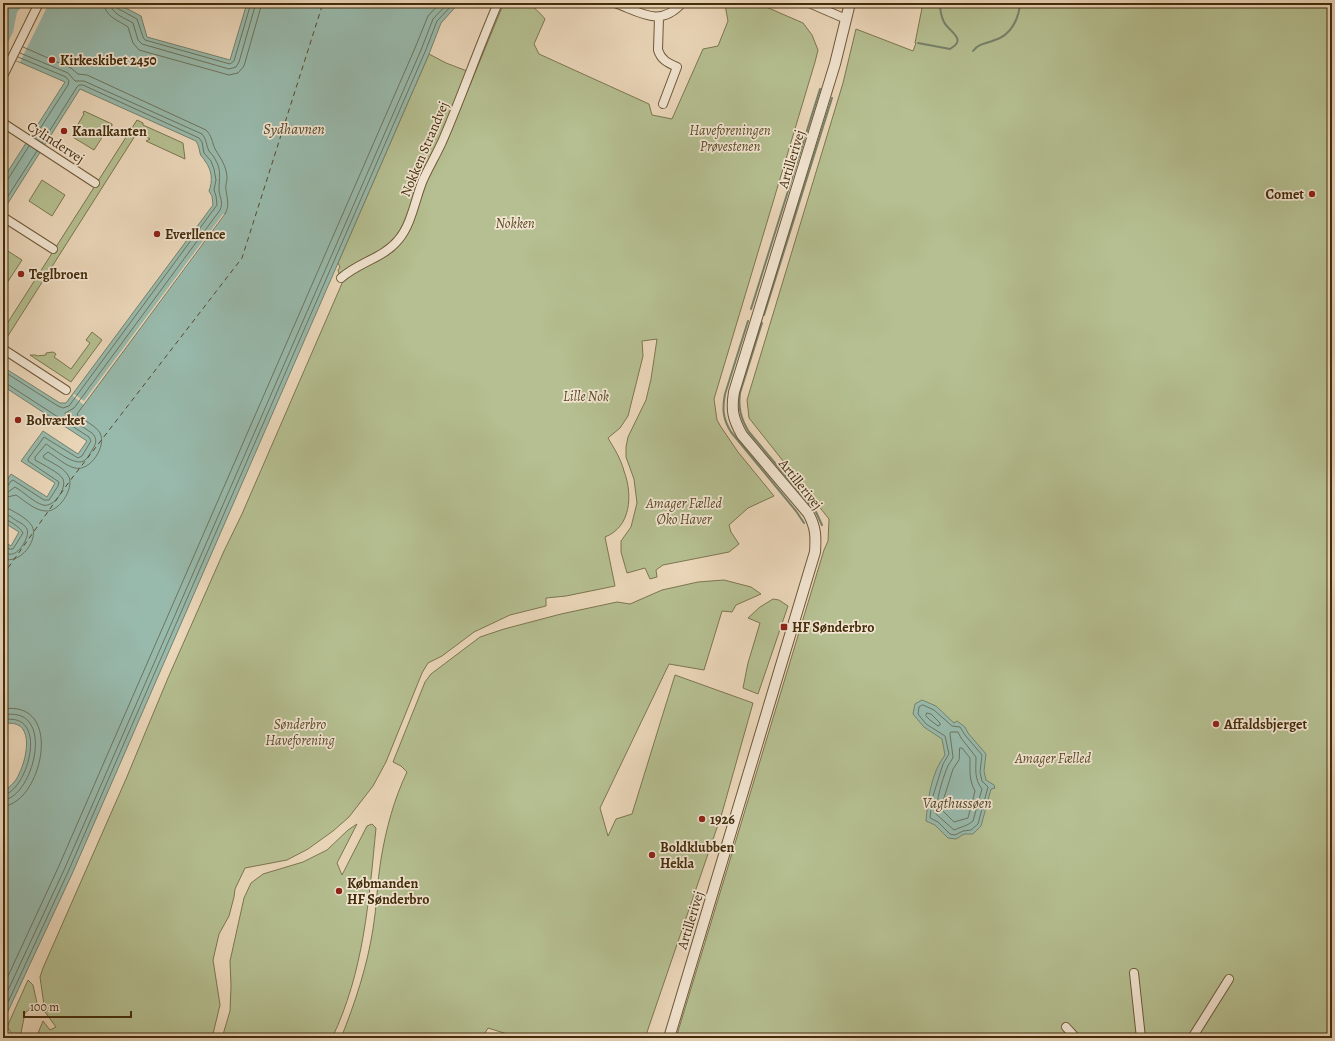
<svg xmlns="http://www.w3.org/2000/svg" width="1335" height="1041" viewBox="0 0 1335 1041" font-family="Alegreya,serif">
	<rect width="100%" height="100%" fill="#ebd7ba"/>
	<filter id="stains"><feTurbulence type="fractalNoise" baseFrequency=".005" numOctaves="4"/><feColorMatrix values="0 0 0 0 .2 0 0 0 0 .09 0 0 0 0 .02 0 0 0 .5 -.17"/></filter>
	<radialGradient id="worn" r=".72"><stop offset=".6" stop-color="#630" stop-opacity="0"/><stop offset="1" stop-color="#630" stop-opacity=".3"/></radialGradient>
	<path fill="#b5bf91" stroke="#7c764e" d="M506 3C526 3 532 3 545 19L534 44 539 54 649 104 652 115 672 119 703 49 718 46 728 21 725 5 726 3H757L803 23 812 35 818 50 815 62 714 399 717 420 721 427 738 452 774 496 748 508 729 525 731 532 739 544 729 552 663 565 656 570 657 577 650 579 645 568 627 573 621 552V541L631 527 637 503 634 479 626 457V447L628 437 646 400 651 379 657 339 642 341 643 356 628 416 620 428 608 438C614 448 621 459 624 471 633 495 631 527 605 537L615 586 566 596 546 598V606L510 615 474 632 442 656 428 663 422 673 386 762 373 786 349 817 333 831 308 849 287 860 245 868 235 889 234 897 229 916 219 934 213 960 220 1005 212 1038H36L43 1021 50 1030 56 1027 45 1012 40 977 43 968 126 779 168 678 224 551 242 514 343 281 364 267 378 261 394 251 407 232 424 186 446 143 503 5Z
		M923 3H1332V1038H676L824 550 828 541 829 519 749 418 747 400 843 83 856 29 913 51 916 43H915Z
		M429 54 446 63 467 71C451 111 434 151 417 192 412 204 404 228 395 238 380 255 356 259 339 274L338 270 340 267 338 263Z
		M84 111 112 124V126L110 125 94 150 71 136 84 114 83 113Z
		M137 120 143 123V125L183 143 185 159 146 141 150 139 143 135 145 130 140 128 6 339 3 338V330Z
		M42 180 65 195 52 216 29 201Z
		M3 248 22 260 3 289Z
		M92 332 102 340 71 382 30 355H36V356L46 355V353L53 352 56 354 54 357 71 369 90 343 86 340Z
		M724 580 751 587 761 594 736 605 732 612 722 611 704 670 669 664 600 808 608 836 616 819 632 814 675 675 753 703 722 813 645 1038H520L488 1028 482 1038H341C355 1003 367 967 373 929 377 906 377 882 381 859 386 829 394 799 407 772L401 766 393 762 425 682 431 674 480 637 504 629 561 614 617 602 630 604 662 590 698 582Z
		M773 599 779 600 788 606 758 694 743 688 748 663 760 623 748 618 760 607Z
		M357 824 337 863 342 875 367 826 372 824 376 828C369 899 364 972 332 1038H222L230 1011 231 986 230 961 244 898 251 883 263 874 303 862 327 850 348 830Z
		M28 980 33 985 37 1003 25 1013 21 1033 19 1034 13 1035 7 1027Z"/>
	<path fill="#98baad" stroke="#76826c" d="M3 3H116L141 16 147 37 230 60 247 3H459L441 23 429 54 72 874 3 1022V793C9 787 16 782 19 774 28 756 35 717 3 724V541L11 546 19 532 3 522V486L11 474 47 497 55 483 21 461 43 431 78 454 87 441 3 386V367L60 403H66L213 205 212 196 209 191C213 181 212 170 205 161 204 158 200 156 200 153 199 149 199 146 196 141L80 89 3 211V179L65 82 3 55Z
		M922 700 936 706 954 723 957 721 965 727 968 733 986 754 984 771 986 780 994 785 995 788 991 789 981 826 973 834H964L956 839 948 838 935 825 926 821C928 799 931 773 945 755L942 739 924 727 913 714 915 704Z"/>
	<path fill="#ebd7ba" d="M25 3H49L20 62 3 55V52L13 32 17 12Z
		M223 214 225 215 84 405 73 396 74 394 84 401Z"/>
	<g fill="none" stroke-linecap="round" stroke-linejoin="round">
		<path stroke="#6e745c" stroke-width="1" d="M104 3C105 17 118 20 128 27L133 43 139 50 229 75 238 73 244 66 262 3
			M110 3C111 14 125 18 133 23L138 40 142 44 229 69 236 67 239 62 256 3
			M115 3 117 8 137 19 143 37 145 40 230 64 234 61 251 3
			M18 57 66 77 69 81 68 85 34 138
			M3 181 8 179 29 146
			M3 204 37 151
			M3 371 58 406 63 408 69 406 217 205 216 196 214 190 216 180 214 169 211 161 204 153 202 142 199 138 83 85H79L77 87 42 143
			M3 383 7 384 89 437 91 441 82 456 78 458 44 437 28 459V461L59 482 58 486 49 500H44L13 480 11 481 7 487H3
			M3 492H8L15 487C24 492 33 502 43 505 54 508 67 488 63 479 60 473 42 464 35 460V457L46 444C54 449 76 468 85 460 89 457 91 451 94 447 97 441 96 437 92 433L66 416 65 413 74 408 220 210C224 202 219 197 219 189 219 177 222 171 215 159 214 156 211 154 209 151 206 145 207 140 202 134L84 81H75L68 73 20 53
			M3 498 16 495C24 500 35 511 46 511 59 512 74 489 69 477 65 468 52 463 44 458L43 456 48 452C56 457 66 466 75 468 90 472 107 446 100 433 96 426 85 421 78 416L77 414 225 214C230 205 227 199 226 190 225 186 227 182 227 177 226 165 221 159 215 149 212 142 212 136 206 130L87 75 78 74 71 68 23 47
			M3 508C10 508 14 512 20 515 24 518 29 521 32 526 39 539 21 565 3 559
			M3 514C9 514 12 518 17 521 21 523 25 525 27 529 30 536 20 553 12 554 8 555 6 553 3 552
			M3 519C9 520 20 527 23 533L13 549H9L3 546
			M923 705 934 710 952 726 960 727 965 735 982 755 980 772 982 781 988 787 978 824 971 830 963 831 955 835 950 834 938 822 930 818 932 799 943 764 949 754 945 736 926 724 918 714 919 707Z
			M3 709C66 699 41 805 3 806
			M927 713 931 714 940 723V725L938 726 930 720 926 716Z
			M3 715C58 704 33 799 3 800
			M3 720C51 710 27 793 3 795
			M951 732H958L961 738 976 757C976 769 974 779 982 789L973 821C968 826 960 827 954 830L936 814C937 798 941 783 947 768 948 764 952 761 953 757L950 734Z
			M960 748H962L970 758C970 771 969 780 975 791L968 818 954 822 942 810 943 801 953 769 959 760Z
			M3 987 58 868 415 48 428 16 440 3
			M3 1001 64 870 421 50 433 19 448 3
			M3 1013 68 872 425 52 437 21 454 3"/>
		<path stroke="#76826c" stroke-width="2" d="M918 43 950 49C968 39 949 32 944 22 941 16 940 10 940 3
			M973 51C979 43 986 44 995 40 1011 35 1019 19 1020 3
			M751 309 820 89
			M764 315 832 98
			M748 321 725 394C722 409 723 419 731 432L796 511 804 523
			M762 323 740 393C738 408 741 419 749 432L816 512 822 525"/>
		<path stroke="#55492b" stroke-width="1" stroke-dasharray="5 4" stroke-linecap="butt" d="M3 575 69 482 242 258 323 3"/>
		<g stroke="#6e5837" stroke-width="10">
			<path id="minor" d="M615 3C640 12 660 28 682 3
				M809 3 846 19
				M659 17 658 50C661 60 668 63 677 67L663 104
				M3 76 39 3
				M3 123 95 183
				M3 217 53 249
				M341 278C359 262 384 258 399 239 412 223 415 199 423 180 429 167 436 155 442 142 462 96 478 49 498 3
				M3 349 66 390
				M1134 973 1141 1038
				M1066 1027 1076 1038
				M1192 1038 1229 979"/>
		</g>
		<g stroke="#6e5837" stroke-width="12">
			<path id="tertiary" d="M669 1038 815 552C816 537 816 527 808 513L742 435C733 419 731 410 734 392L835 64 850 3"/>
		</g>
		<use href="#minor" stroke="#f2e5d2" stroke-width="8"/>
		<use href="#tertiary" stroke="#f2e5d2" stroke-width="10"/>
	</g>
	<g fill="#8f2418" stroke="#f2e5d2" stroke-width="1.5">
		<circle cx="52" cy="60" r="4"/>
		<circle cx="64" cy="131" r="4"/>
		<circle cx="1312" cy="194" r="4"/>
		<circle cx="157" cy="234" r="4"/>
		<circle cx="21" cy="274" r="4"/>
		<circle cx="18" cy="420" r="4"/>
		<rect x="780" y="623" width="8" height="8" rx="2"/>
		<circle cx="1216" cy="724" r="4"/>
		<circle cx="702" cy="819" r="4"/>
		<circle cx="652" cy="855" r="4"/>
		<circle cx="339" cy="891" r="4"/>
	</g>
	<g text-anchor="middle" stroke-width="3.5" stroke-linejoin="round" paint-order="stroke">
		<g font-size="14" font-weight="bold" fill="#442d0b" stroke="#f2e5d2" text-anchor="start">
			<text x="60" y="65">Kirkeskibet 2450</text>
			<text x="72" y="136">Kanalkanten</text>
			<text x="1304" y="199" text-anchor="end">Comet</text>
			<text x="165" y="239">Everllence</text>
			<text x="29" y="279">Teglbroen</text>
			<text x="26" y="425">Bolværket</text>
			<text x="792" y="632">HF Sønderbro</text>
			<text x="1224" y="729">Affaldsbjerget</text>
			<text x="710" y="824">1926</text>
			<text x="660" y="852">Boldklubben<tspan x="660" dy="16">Hekla</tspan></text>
			<text x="347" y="888">Købmanden<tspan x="347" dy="16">HF Sønderbro</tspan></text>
		</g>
		<g font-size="14" font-style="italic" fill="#5b4a26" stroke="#f2e5d2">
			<text x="730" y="135">Haveforeningen<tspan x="730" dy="16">Prøvestenen</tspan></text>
			<text x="515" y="228">Nokken</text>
			<text x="586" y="401">Lille Nok</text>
			<text x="684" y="508">Amager Fælled<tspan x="684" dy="16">Øko Haver</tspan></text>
			<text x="300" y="729">Sønderbro<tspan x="300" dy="16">Haveforening</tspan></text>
			<text x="1053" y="763">Amager Fælled</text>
		</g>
		<g font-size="14" fill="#442d0b" stroke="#f2e5d2">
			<text transform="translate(56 142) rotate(33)" y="5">Cylindervej</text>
			<text transform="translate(424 149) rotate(-67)" y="5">Nokken Strandvej</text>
			<text transform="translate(791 159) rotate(-73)" y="5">Artillerivej</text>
			<text transform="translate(801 484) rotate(51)" y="5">Artillerivej</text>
			<text transform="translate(690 920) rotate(-73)" y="5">Artillerivej</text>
		</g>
		<g font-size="15" font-style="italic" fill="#55492b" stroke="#f2e5d2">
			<text x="294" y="134">Sydhavnen</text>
			<text x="957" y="808">Vagthussøen</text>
		</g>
	</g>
	<rect width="1335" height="1041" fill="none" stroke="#ebd7ba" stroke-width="16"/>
	<rect x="4" y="4" width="1327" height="1033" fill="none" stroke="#442d0b" stroke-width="2"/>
	<rect x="8" y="8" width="1319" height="1025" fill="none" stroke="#442d0b"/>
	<path d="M24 1011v6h107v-6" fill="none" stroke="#442d0b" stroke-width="2"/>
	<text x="30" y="1011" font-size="12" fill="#442d0b" stroke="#f2e5d2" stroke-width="3" paint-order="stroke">100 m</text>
	<rect width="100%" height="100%" filter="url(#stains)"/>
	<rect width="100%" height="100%" fill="url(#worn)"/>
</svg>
